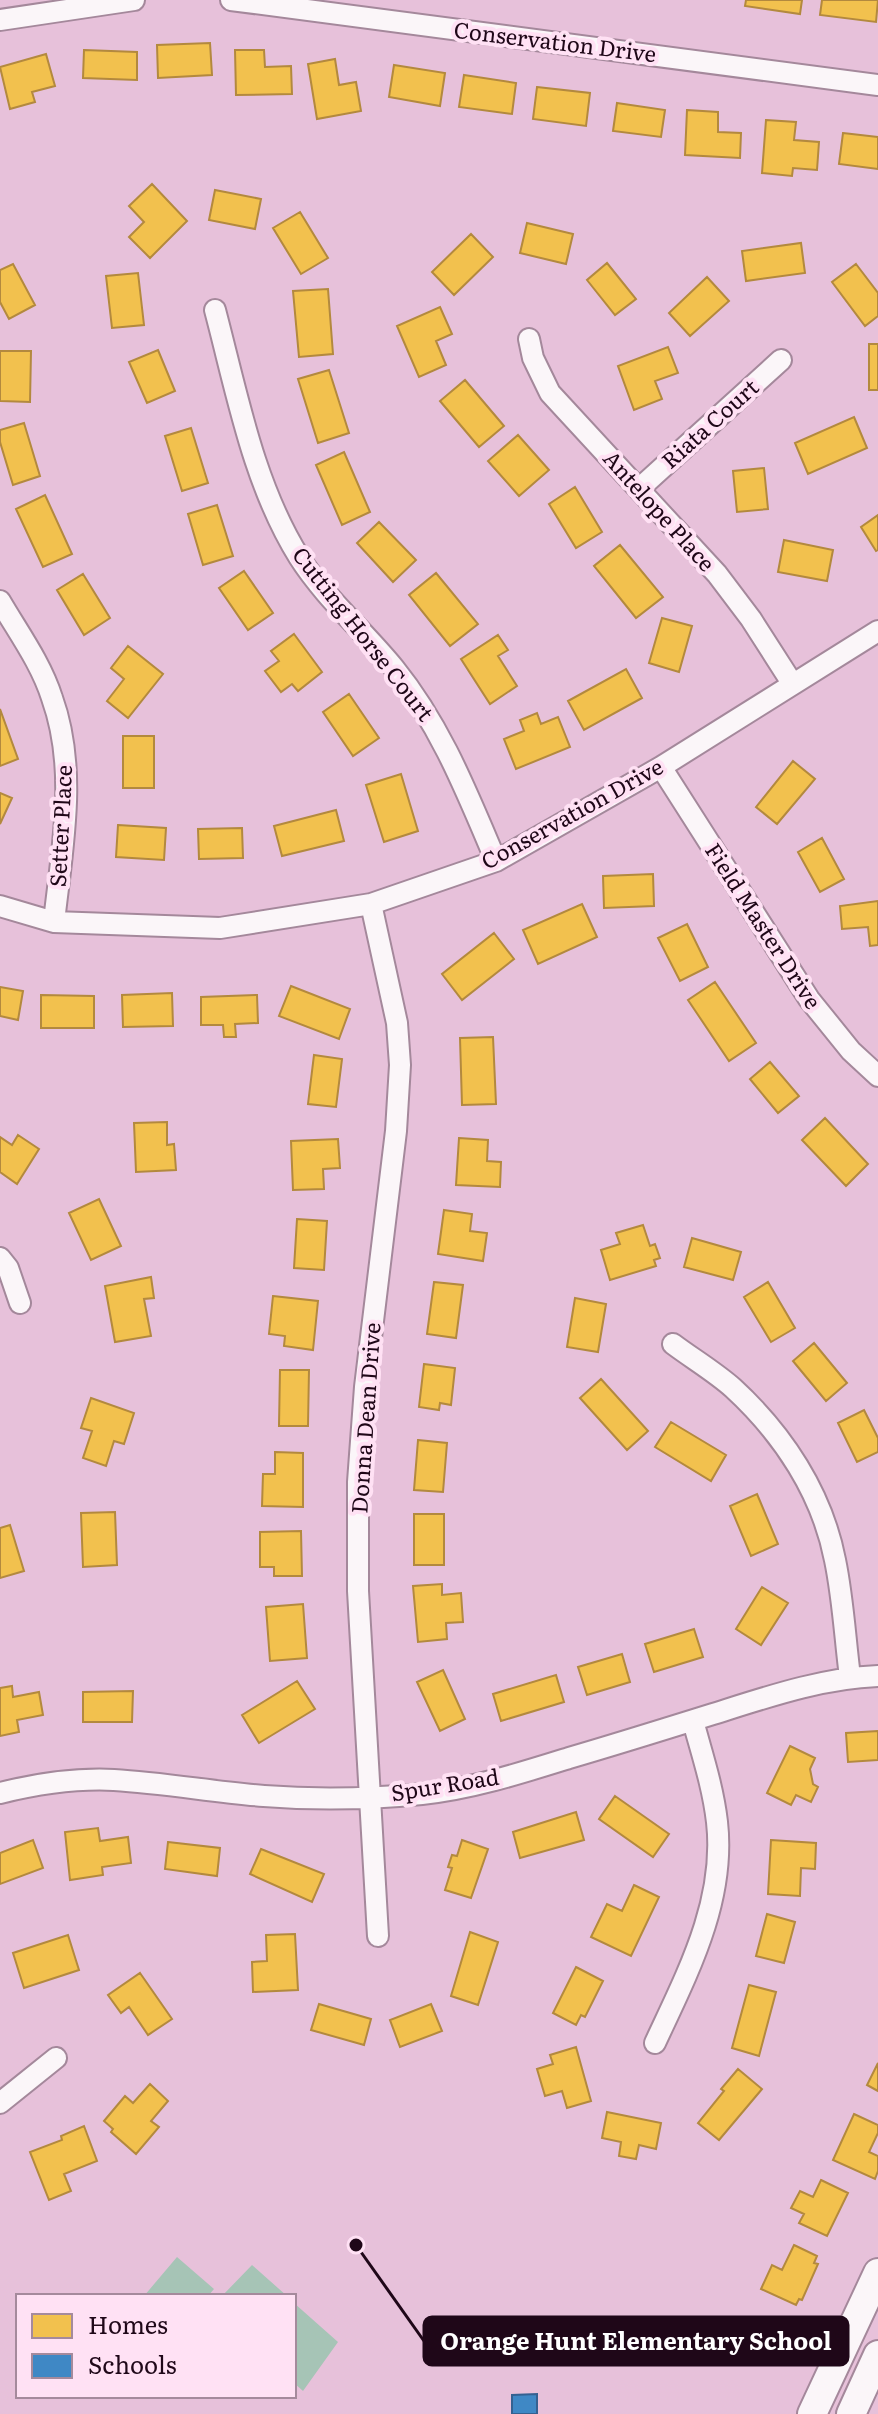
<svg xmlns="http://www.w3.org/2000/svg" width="878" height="2414" viewBox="0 0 878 2414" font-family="Literata,serif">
	<rect width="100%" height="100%" fill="#e7c1da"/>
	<path fill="#a6c4b6" d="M177 2257 214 2289 208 2296H144Z
		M252 2265 287 2296H222Z
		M294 2303 338 2342 303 2391 294 2383Z"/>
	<path fill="#f2c14e" stroke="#b3893e" stroke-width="2" d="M746 0H802L800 14 745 6Z
		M822 0H878L876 22 820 15Z
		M210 43 212 75 158 78 157 45Z
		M84 50 137 52V80L83 78Z
		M235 50H264L265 67 291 66 292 94 236 95Z
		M46 54 55 86 32 92 35 102 10 109 0 67Z
		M335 59 339 85 356 82 361 111 317 119 308 64Z
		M394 65 445 73 440 106 389 97Z
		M464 75 516 83 512 114 459 107Z
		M537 87 590 93 586 126 533 119Z
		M617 103 665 110 661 137 613 131Z
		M687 110 718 112V132L741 133 740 158 685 155Z
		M766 120 796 122 794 140 819 142 817 170 793 168 792 176 762 173Z
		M843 133 878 137V169L839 164Z
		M152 184 187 221 150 258 129 237 144 222 129 206Z
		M215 190 261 199 255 229 209 220Z
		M300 212 328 258 301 274 273 228Z
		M527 223 573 234 566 264 520 253Z
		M471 234 493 257 454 295 432 272Z
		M801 243 805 273 746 281 742 251Z
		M607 263 636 299 615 315 587 280Z
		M13 264 35 305 9 319 0 302V270Z
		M856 264 878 293V316L865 326 832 282Z
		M138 273 144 325 112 328 106 276Z
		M707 277 729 301 690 336 669 313Z
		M328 289 333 354 299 357 293 291Z
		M440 307 452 334 436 341 446 365 419 377 397 326Z
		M869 344H878V390H869Z
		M668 347 678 373 655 381 662 399 634 410 618 366Z
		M158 350 175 391 147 403 129 362Z
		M0 351H31L30 402 0 401Z
		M329 370 349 433 318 443 298 379Z
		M465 380 504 426 479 447 440 401Z
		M854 417 867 448 808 474 795 443Z
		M24 423 40 476 13 485 0 442V430Z
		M191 428 208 483 182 491 165 436Z
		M518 435 549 470 519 496 488 461Z
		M344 452 370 512 342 525 316 465Z
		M764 468 768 509 737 512 733 471Z
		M575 487 602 532 576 548 549 504Z
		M45 495 72 554 43 567 16 509Z
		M217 505 233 556 203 565 188 514Z
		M878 515V550L876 551 861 527Z
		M379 522 416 560 393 582 357 543Z
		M784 540 833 550 827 581 778 572Z
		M620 545 663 597 636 618 594 566Z
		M244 571 273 613 248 630 219 588Z
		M436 573 478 624 450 646 409 595Z
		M83 574 110 618 84 635 57 590Z
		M662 618 692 626 679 672 649 663Z
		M294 634 322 672 298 691 292 684 281 692 265 671 279 661 271 651Z
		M498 635 508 650 498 656 517 686 490 704 461 659Z
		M128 646 163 674 128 718 107 701 124 679 111 668Z
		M626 669 642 698 584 730 568 701Z
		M349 694 379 738 353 756 323 712Z
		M0 709 18 759 0 766Z
		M537 713 541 724 558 717 570 747 516 769 504 739 524 731 520 720Z
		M123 736H154V788H123Z
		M793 761 815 779 777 824 756 807Z
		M401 774 418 831 384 842 366 785Z
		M0 793 12 798 0 824Z
		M336 810 344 841 282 856 274 826Z
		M118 825 166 828 164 860 116 857Z
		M242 828 243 858 199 859 198 829Z
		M822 838 844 879 820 892 798 852Z
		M653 874 654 906 604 908 603 876Z
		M878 901V945L870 946 868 927 842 929 840 906Z
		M582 904 597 937 538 964 523 930Z
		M687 924 708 967 680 981 658 938Z
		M494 933 514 959 462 1000 442 974Z
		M715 982 756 1043 729 1061 688 1000Z
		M291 986 350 1009 339 1039 279 1016Z
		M0 987 23 991 18 1020 0 1016Z
		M172 993 173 1026 123 1027 122 995Z
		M41 995 94 996V1028H41Z
		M257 995 258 1023 235 1024 236 1037H224L223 1025H201V997Z
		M493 1037 496 1104 462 1105 460 1038Z
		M314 1055 342 1059 336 1107 308 1104Z
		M770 1062 799 1096 778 1113 750 1079Z
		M825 1118 868 1164 846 1186 802 1140Z
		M167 1122V1145L174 1144 176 1170 136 1172 134 1123Z
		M18 1135 39 1149 17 1184 0 1172V1137L12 1145Z
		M459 1138 488 1140 487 1161 501 1162 500 1187 456 1185Z
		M338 1139 340 1168 323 1169 324 1189 293 1190 291 1141Z
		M99 1199 121 1246 91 1260 69 1213Z
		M444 1210 472 1214 470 1231 487 1233 483 1261 438 1254Z
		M297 1219 327 1221 324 1270 294 1268Z
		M643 1225 650 1246 655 1244 660 1258 654 1260 656 1266 610 1280 601 1250 620 1244 616 1233Z
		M692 1238 741 1252 733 1280 684 1267Z
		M151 1277 154 1298 144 1299 151 1336 115 1342 105 1286Z
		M434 1282 463 1285 456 1338 427 1334Z
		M768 1282 795 1328 771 1342 744 1297Z
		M273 1296 318 1301 313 1350 284 1346 285 1336 269 1334Z
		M575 1298 606 1304 598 1352 567 1347Z
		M814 1343 847 1383 826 1401 793 1361Z
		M424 1364 455 1368 451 1405 440 1403 439 1410 419 1407Z
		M280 1370H309L308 1426H279Z
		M601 1379 648 1431 627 1450 580 1398Z
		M91 1398 134 1413 124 1444 114 1441 106 1466 83 1458 92 1431 81 1428Z
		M864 1410 878 1438V1452L857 1462 838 1423Z
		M671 1422 726 1455 711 1481 655 1447Z
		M418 1440 447 1443 443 1492 414 1490Z
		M275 1452 303 1453V1507L262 1506 263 1474H275Z
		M757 1494 778 1544 751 1556 730 1506Z
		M115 1512 117 1565 83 1567 81 1513Z
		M414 1514H444V1565H414Z
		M10 1525 24 1571 0 1578V1528Z
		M301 1531 302 1576H274V1567H260V1532Z
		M442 1584V1595L461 1593 463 1622 446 1623 447 1639 418 1642 413 1586Z
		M762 1587 788 1603 761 1645 736 1629Z
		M303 1604 307 1658 270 1661 266 1607Z
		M694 1629 703 1657 654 1672 645 1644Z
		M622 1654 630 1682 587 1695 578 1667Z
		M443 1670 465 1719 440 1731 417 1682Z
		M556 1675 564 1702 501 1721 493 1694Z
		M297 1681 315 1709 259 1743 242 1715Z
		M12 1686 13 1697 39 1692 43 1715 17 1720 19 1732 0 1736V1688Z
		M133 1691 132 1722H83V1692Z
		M878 1731V1760L848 1762 846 1733Z
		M790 1746 815 1758 810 1769 813 1784 818 1787 811 1802 796 1795 791 1805 767 1793Z
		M615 1796 669 1834 653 1857 599 1819Z
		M576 1812 584 1840 520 1858 513 1832Z
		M98 1828 100 1841 128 1837 131 1863 102 1867 103 1875 70 1880 65 1832Z
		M33 1840 43 1868 0 1884V1853Z
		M462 1840 488 1849 471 1898 445 1890 452 1868 448 1867 452 1855 457 1856Z
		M771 1840 816 1843 815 1869 801 1868 800 1896 768 1894Z
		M168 1842 220 1848 217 1876 165 1869Z
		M261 1849 324 1874 312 1902 250 1874Z
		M634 1885 659 1897 631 1956 591 1937 607 1904 622 1911Z
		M767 1914 795 1922 784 1963 756 1956Z
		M470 1932 498 1942 478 2005 451 1996Z
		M295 1934 298 1990 253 1992 252 1962 267 1961 266 1935Z
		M68 1935 79 1970 24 1988 13 1953Z
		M576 1967 603 1981 585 2017 581 2015 576 2025 553 2013Z
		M140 1973 172 2019 148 2035 129 2007 121 2013 108 1995Z
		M749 1985 776 1992 759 2056 732 2048Z
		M319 2004 371 2019 364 2045 311 2030Z
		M431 2004 442 2031 400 2047 390 2020Z
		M576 2047 591 2101 567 2108 562 2091 545 2096 537 2069 553 2064 550 2055Z
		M878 2063V2091L867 2085Z
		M738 2069 762 2089 719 2140 698 2123 724 2091 721 2089Z
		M150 2084 168 2101 151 2121 159 2127 136 2154 111 2132 113 2129 104 2121 125 2096 133 2103Z
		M607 2112 661 2123 656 2149 639 2145 636 2159 619 2156 621 2142 602 2138Z
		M854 2114 878 2125V2133L869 2152 878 2156V2171L875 2179 833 2160Z
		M84 2126 97 2161 64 2174 71 2191 49 2200 30 2152 62 2140 61 2136Z
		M821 2180 848 2193 827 2236 799 2223 804 2214 791 2208 800 2191 813 2197Z
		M794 2245 817 2256 814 2263 818 2264 802 2300 799 2299 796 2305 761 2289 772 2265 782 2270Z"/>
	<path fill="#3f88c5" stroke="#356191" stroke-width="2" d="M537 2394V2414H512V2395Z"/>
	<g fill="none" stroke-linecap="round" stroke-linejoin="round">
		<g stroke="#a4889b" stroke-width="24">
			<path id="street" d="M231 0 878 85
				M0 20 134 0
				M215 310C237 393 253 483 299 557 325 598 363 630 394 668 441 726 467 793 496 861
				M529 339 533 358 550 393 717 574 751 619 792 683
				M640 488 781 360
				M0 601C18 632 41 663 52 698 78 770 62 848 54 922
				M661 767 809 999 851 1051 878 1076
				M371 904 397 1023 400 1065 396 1131 365 1387 358 1482V1591L378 1936
				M0 906 54 922 220 928 371 904 496 861 661 767 878 631
				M0 1258 8 1268 20 1303
				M673 1344C693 1359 715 1372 733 1388 783 1434 822 1493 835 1560 843 1598 845 1638 850 1677
				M0 1793C37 1784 76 1778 114 1780 164 1783 214 1792 264 1796 316 1800 370 1799 422 1794 471 1789 521 1773 569 1758 617 1744 665 1729 713 1714 767 1697 822 1678 878 1676
				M655 2043C687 1974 726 1901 717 1822 713 1787 702 1754 693 1721
				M0 2103 56 2058"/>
		</g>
		<g stroke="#a4889b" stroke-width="32">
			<path id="secondary" d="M812 2414 878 2273
				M851 2414 878 2355"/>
		</g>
		<use href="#street" stroke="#fbf6f9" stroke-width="20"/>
		<use href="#secondary" stroke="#fbf6f9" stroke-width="28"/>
	</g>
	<g text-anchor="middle" stroke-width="8" stroke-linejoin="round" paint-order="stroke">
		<g font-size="22" fill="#1f0718" stroke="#ffe1f4">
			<text transform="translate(555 42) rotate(7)" y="8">Conservation Drive</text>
			<text transform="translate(710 424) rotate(-42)" y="8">Riata Court</text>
			<text transform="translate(659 511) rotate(48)" y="8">Antelope Place</text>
			<text transform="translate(363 634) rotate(52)" y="8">Cutting Horse Court</text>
			<text transform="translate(572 814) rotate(-29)" y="8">Conservation Drive</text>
			<text transform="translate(61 826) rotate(-87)" y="8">Setter Place</text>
			<text transform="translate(763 926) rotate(57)" y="8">Field Master Drive</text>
			<text transform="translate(366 1418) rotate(-86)" y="8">Donna Dean Drive</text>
			<text transform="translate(445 1785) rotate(-9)" y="8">Spur Road</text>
		</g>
	</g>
	<path fill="none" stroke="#1f0718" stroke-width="3" d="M356 2245L424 2341"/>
	<circle fill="#1f0718" stroke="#ffe1f4" stroke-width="3" cx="356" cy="2245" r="8"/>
	<rect fill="#1f0718" stroke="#1f0718" stroke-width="3" x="424" y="2317" width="424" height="48" rx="8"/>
	<g font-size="24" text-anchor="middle" font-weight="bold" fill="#fff">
		<text x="636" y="2350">Orange Hunt Elementary School</text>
	</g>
	<rect x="16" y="2294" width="280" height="104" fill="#ffe1f4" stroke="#a58a9c" stroke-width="2"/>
	<rect x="32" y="2314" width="40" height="24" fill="#f2c14e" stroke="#a58a9c" stroke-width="2"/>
	<text x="88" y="2334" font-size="24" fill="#1f0718">Homes</text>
	<rect x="32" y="2354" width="40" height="24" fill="#3f88c5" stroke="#a58a9c" stroke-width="2"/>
	<text x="88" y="2374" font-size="24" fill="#1f0718">Schools</text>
</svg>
